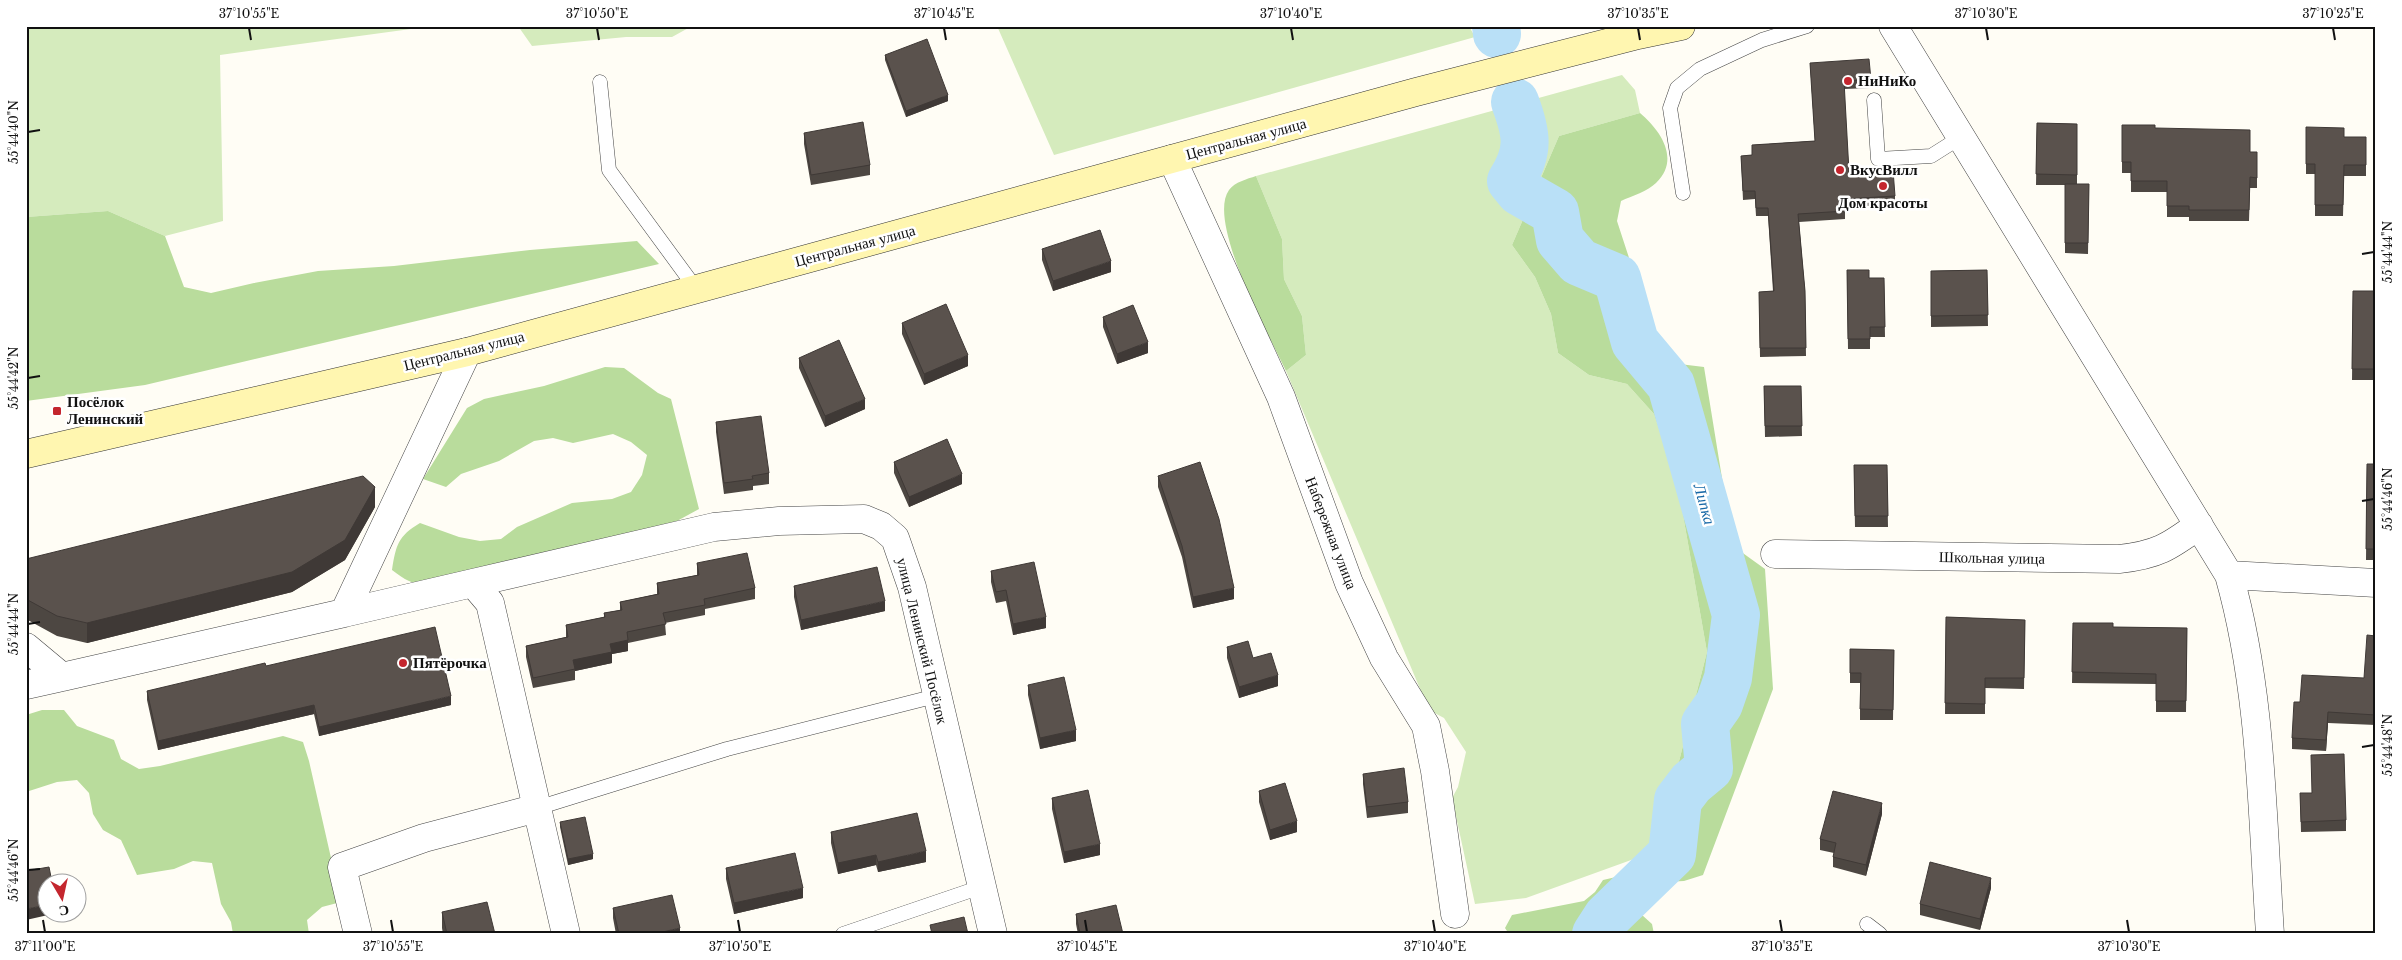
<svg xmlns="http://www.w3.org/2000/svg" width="2402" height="960" viewBox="0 0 2402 960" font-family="'Libre Baskerville',serif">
	<rect width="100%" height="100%" fill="#fffdf5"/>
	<path fill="#d5ebbd" d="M26 26H433L220 55 223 221 165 236 108 211 26 217Z
		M518 26H692L672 37H626L532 46Z
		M997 26H1469L1475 37 1054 155Z
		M1622 75 1635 90 1640 113 1559 136 1512 245 1535 277 1551 314 1558 353 1589 375 1627 384 1654 414 1679 492 1707 652 1664 820 1645 855 1526 898 1475 904 1452 798 1458 787 1466 752 1444 718 1429 710 1286 371 1306 355 1302 316 1284 279 1282 239 1256 176Z"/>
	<path fill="#b9dc9c" d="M1640 113C1660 130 1681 159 1656 183 1648 191 1632 196 1621 201L1617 221 1663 362 1704 367 1733 546 1765 569 1773 689 1703 875 1684 881 1664 882 1645 855 1664 820 1707 652 1679 492 1654 414 1627 384 1589 375 1558 353 1551 314 1535 277 1512 245 1559 136Z
		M1256 176 1282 239 1284 279 1302 316 1306 355 1286 371C1270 337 1206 222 1229 190 1235 182 1247 179 1256 176Z
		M108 211 165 236 184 287 211 293 254 283 318 271 394 266 530 250 637 241 659 264 145 385 26 401V217Z
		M605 367 624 368 658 393 671 399 699 509 677 521 448 580C420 585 415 588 392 570 396 545 398 536 420 523L459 537 480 541 501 539 517 527 572 503 612 499 631 492 642 475 647 455 631 442 613 434 573 443 553 438 534 441 499 461 461 474 446 487 423 479 467 408 484 399 544 386Z
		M42 710H64L77 726 114 740 121 759 139 769 160 766 283 736 303 742 309 761 341 902 322 907 307 920 309 934H233L231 922 221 904 212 863 193 861 174 869 137 875 121 840 103 830 93 814 89 793 77 780 57 782 26 792V715Z
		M1616 877 1628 882 1636 892 1632 906 1652 924 1654 934H1509L1505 928 1512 915 1584 901 1595 892 1603 880Z"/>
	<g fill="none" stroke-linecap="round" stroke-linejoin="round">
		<path stroke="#b9e0f7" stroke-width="48" d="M1496 26 1497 34
			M1515 102C1527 134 1530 151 1511 181L1520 192 1555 212 1560 240 1579 262 1617 278 1635 342 1671 385 1736 615 1728 678 1719 704 1705 724 1709 768 1691 783 1678 800 1672 854 1607 917 1596 934"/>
		<g stroke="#444" stroke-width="15">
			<path id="service" d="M600 82 609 170 697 290
				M1874 100 1878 159 1931 156 1961 137
				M1683 193 1670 108 1677 88 1700 69 1762 40 1807 26
				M537 808 727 749 936 696
				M1867 924 1880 934
				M843 934 981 887"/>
		</g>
		<g stroke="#444" stroke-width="29">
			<path id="minor" d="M1893 26 2229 575C2262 691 2262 815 2270 934
				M1172 159 1281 397 1349 583 1384 658 1426 726 1435 771 1455 914
				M1775 554 2119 559C2157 555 2169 547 2199 525
				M2229 575 2376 583
				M473 583 714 527 779 521 864 519 881 526 895 538 912 587 993 934
				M344 613 473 583 490 603 537 808 424 838 342 867 358 934
				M26 647 62 677 344 613 467 352
				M26 685 62 677
				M537 808 566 934"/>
		</g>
		<g stroke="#333" stroke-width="29">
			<path id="secondary" d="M26 454 467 352 1416 92 1638 35 1681 26"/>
		</g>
		<use href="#service" stroke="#fff" stroke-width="14"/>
		<use href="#minor" stroke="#fff" stroke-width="28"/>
		<use href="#secondary" stroke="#fff6b0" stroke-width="28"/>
	</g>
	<path fill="#4d4742" d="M885 55 948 101 906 117 885 60Z
		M1810 63 1871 80V88L1844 89 1849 172 1895 196V204L1845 208V219L1799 222 1805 291 1806 356 1760 357 1759 292 1773 291 1768 216H1756L1755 199 1743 200 1741 156 1752 155V145L1815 141Z
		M2037 123 2077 124V184H2089L2088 254 2065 253V185H2036Z
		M2122 125 2155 128 2250 152H2257V188H2250L2249 221H2189V217H2167V192H2131V173H2122Z
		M2306 127 2344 137H2366V176H2344L2343 216H2315V174H2306Z
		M804 133 870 165V175L811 185 804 144Z
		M1042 249 1111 272 1053 291 1042 260Z
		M1847 270 1869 278H1884L1885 337H1870V349H1848Z
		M1987 270 1988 326 1931 327V271Z
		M2353 291H2376V380H2352Z
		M1103 317 1148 353 1117 364 1103 327Z
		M902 323 968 366 924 385 902 334Z
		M799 358 865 409 825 427 799 368Z
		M1764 386H1801L1802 436 1765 437Z
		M716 422 769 473V484L753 486V490L724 494 716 432Z
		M894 462 962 484 909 507 894 473Z
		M2367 464H2376V560H2366Z
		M1854 465H1887L1888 527H1855Z
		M1158 476 1234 599 1193 608 1182 557 1158 487Z
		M375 507 345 560 292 592 87 643 57 636 26 619V559Z
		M697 563 755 588V599L705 609V615L665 623 666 635 628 643V651L612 654V663L575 671V680L533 688 526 657V646L566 637V625L604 617V613L620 610V602L657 594V583L697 575Z
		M991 571 1046 628 1013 635 1006 601 996 603 991 582Z
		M794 586 885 611 801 630 794 597Z
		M1946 617 2025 620 2024 689 1985 688V714H1945Z
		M2073 623 2113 627 2187 628 2186 712H2156V684L2072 683Z
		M2376 636V725L2328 723 2326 751 2292 749V738L2300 702 2364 678Z
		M1227 647 1253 658 1278 686 1239 698 1227 658Z
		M1850 649 1894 650 1893 720H1860V683H1850Z
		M266 666 451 705 319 736 314 714 158 750 147 700V691Z
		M1028 685 1076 741 1040 749 1028 695Z
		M1363 774 1408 802V813L1367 818 1363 784Z
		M1259 791 1297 832 1270 840 1259 802Z
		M2300 793H2312L2346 820V831L2301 832Z
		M1052 798 1100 855 1064 863 1052 809Z
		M1882 814 1866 876 1833 867V857L1834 853 1820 850V839Z
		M560 822 593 859 568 865 560 827Z
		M831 832 926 862 878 872 876 865 838 874 831 843Z
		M726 868 803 898 734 914 726 879Z
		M1991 888 1980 930 1920 915V904Z
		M613 908 680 934H616L613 918Z
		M442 912 495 934H443L442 928Z
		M1076 914 1123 934H1078L1076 924Z"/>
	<path fill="#3f3936" d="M948 95V101L906 117V111Z
		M1111 261V272L1053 291V281Z
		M1148 342V353L1117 364V354Z
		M968 355V366L924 385V374Z
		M865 399V409L825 427V416Z
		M962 474V484L909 507V497Z
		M375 487V507L345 560 292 592 87 643V623Z
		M1234 588V599L1193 608V597Z
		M885 601V611L801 630V620Z
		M1046 617V628L1013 635V624Z
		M628 640V651L612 654V663L575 671 573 660 610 644Z
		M1278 675V686L1239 698V687Z
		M451 696V705L319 736V727Z
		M314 705V714L158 750V741Z
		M2328 712V723L2326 751V740Z
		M1076 730V741L1040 749V738Z
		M1882 803V814L1866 876V865Z
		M1297 821V832L1270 840V830Z
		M1100 844V855L1064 863V852Z
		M926 851V862L878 872V862Z
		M593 854V859L568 865V859Z
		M876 855V865L838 874V863Z
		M1991 878V888L1980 930V919Z
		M803 888V898L734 914V903Z
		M48 905V912H57V913L26 920V909Z
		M680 928V934H654Z"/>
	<path fill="#5a524d" stroke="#3f3936" d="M927 39 948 95 906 111 885 55Z
		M1869 59 1871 80 1844 81 1849 172 1893 170 1895 196 1844 199 1845 211 1798 214 1805 291 1806 348H1760L1759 292 1774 291 1768 208H1756L1755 191H1743L1741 156 1752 155V145L1815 141 1810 63Z
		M863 122 870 165 811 175 804 133Z
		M2037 123 2077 124V175L2036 174Z
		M2122 125H2155V128L2250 130V152H2257V178L2250 177 2249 210H2189V206H2167V181H2131V162H2122Z
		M2306 127 2344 128V137H2366V165H2344L2343 205H2315V164H2306Z
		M2065 184H2089L2088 243H2065Z
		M1100 230 1111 261 1053 281 1042 249Z
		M1847 270H1869V278H1884L1885 327H1870V339H1848Z
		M1987 270 1988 315 1931 316V271Z
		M2353 291H2376V369H2352Z
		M946 304 968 355 924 374 902 323Z
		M1133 305 1148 342 1117 354 1103 317Z
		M839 340 865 399 825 416 799 358Z
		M1764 386H1801L1802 426H1765Z
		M761 416 769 473 752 476 753 479 724 483 716 422Z
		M947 439 962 474 909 497 894 462Z
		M1200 462 1219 519 1234 588 1193 597 1182 546 1158 476Z
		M2367 464H2376V549H2366Z
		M1854 465H1887L1888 516H1855Z
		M363 476 375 487 345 540 292 572 87 623 57 616 26 599V559Z
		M747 553 755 588 704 599 705 605 663 613 666 624 627 632 628 640 610 644 612 652 573 660 575 669 533 678 526 646 568 637 566 625 605 617 604 613 622 610 620 602 659 594 657 583 699 575 697 563Z
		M1034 562 1046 617 1013 624 1006 590 996 592 991 571Z
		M877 567 885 601 801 620 794 586Z
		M1946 617 2025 620 2024 678H1985V704L1945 703Z
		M2073 623H2113V627L2187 628 2186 701H2156V674L2072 672Z
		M435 627 451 696 319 727 314 705 158 741 147 691 265 663 266 666Z
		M2367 635 2376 636V715L2328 712 2326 740 2292 738 2294 702H2300L2302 675 2364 678Z
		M1248 641 1253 658 1271 653 1278 675 1239 687 1227 647Z
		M1850 649 1894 650 1893 710 1860 709 1861 673H1850Z
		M1064 677 1076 730 1040 738 1028 685Z
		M2344 754 2346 820 2301 822 2300 793H2312L2311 755Z
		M1404 768 1408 802 1367 807 1363 774Z
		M1285 783 1297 821 1270 830 1259 791Z
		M1088 790 1100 844 1064 852 1052 798Z
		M1833 791 1882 803 1866 865 1833 857 1836 843 1820 839Z
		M917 813 926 851 878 862 876 855 838 863 831 832Z
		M585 817 593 854 568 859 560 822Z
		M795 853 803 888 734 903 726 868Z
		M1930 862 1991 878 1980 919 1920 904Z
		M49 867 52 882H48V905L26 909V871Z
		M672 895 680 928 654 934H619L613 908Z
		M487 902 495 934H447L442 912Z
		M1116 905 1123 934H1080L1076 914Z
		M964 917 968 934H932L930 925Z"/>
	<path fill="none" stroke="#111" stroke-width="2" d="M249 28 251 40M597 28 599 40M944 28 946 40M1291 28 1293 40M1638 28 1640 40M1986 28 1988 40M2333 28 2335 40M28 132 40 130M2362 254 2374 252M28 378 40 376M2362 501 2374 499M28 624 40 622M2362 747 2374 745M28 870 40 869M43 920 45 932M391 920 393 932M738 920 740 932M1085 920 1087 932M1433 920 1435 932M1780 920 1782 932M2127 920 2129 932"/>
	<g fill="#c4262e" stroke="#fff" stroke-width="2">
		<circle cx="1848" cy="81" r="5"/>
		<circle cx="1840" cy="170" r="5"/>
		<circle cx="1883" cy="186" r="5"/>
		<rect x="52" y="406" width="10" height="10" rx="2.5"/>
		<circle cx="403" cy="663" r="5"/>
	</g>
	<g text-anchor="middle" stroke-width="5" stroke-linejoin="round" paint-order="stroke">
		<g font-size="15" font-weight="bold" fill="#111" stroke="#fff" text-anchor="start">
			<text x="1858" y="86">НиНиКо</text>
			<text x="1850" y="175">ВкусВилл</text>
			<text x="1883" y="208" text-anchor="middle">Дом красоты</text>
			<text x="67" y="407">Посёлок<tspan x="67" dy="17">Ленинский</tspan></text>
			<text x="413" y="668">Пятёрочка</text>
		</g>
		<g font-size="15" fill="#111" stroke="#fff">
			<text transform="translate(1246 139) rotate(-15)" y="5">Центральная улица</text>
			<text transform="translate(855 246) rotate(-15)" y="5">Центральная улица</text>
			<text transform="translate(464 351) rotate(-14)" y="5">Центральная улица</text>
			<text transform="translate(1331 533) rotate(69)" y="5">Набережная улица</text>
			<text transform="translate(1992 558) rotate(1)" y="5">Школьная улица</text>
			<text transform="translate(922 641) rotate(76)" y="5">улица Ленинский Посёлок</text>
		</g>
		<g font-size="16" font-style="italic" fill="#1768a6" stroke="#fff">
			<text transform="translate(1705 504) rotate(74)" y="6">Липка</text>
		</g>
	</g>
	<rect width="2402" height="960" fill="none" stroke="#ffffff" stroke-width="55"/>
	<g transform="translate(62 898) rotate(171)"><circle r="24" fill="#ffffff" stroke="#a0a0a0"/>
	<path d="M0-4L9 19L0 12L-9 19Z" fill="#c4262e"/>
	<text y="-8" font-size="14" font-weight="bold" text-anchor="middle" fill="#111111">С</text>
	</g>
	<rect x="28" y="28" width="2346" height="904" fill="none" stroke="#111" stroke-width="2"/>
	<g font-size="12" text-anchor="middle" fill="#111">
		<text x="249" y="18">37°10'55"E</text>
		<text x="597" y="18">37°10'50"E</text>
		<text x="944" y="18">37°10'45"E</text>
		<text x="1291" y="18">37°10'40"E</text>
		<text x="1638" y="18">37°10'35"E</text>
		<text x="1986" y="18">37°10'30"E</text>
		<text x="2333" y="18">37°10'25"E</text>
		<text transform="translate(14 132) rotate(-90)" y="4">55°44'40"N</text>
		<text transform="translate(2388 252) rotate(-90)" y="4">55°44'44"N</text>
		<text transform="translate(14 378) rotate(-90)" y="4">55°44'42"N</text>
		<text transform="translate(2388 499) rotate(-90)" y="4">55°44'46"N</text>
		<text transform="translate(14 624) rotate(-90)" y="4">55°44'44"N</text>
		<text transform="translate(2388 745) rotate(-90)" y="4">55°44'48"N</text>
		<text transform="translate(14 870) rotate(-90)" y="4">55°44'46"N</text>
		<text x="45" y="951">37°11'00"E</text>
		<text x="393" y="951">37°10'55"E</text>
		<text x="740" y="951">37°10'50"E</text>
		<text x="1087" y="951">37°10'45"E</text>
		<text x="1435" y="951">37°10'40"E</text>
		<text x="1782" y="951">37°10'35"E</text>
		<text x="2129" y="951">37°10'30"E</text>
	</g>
</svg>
